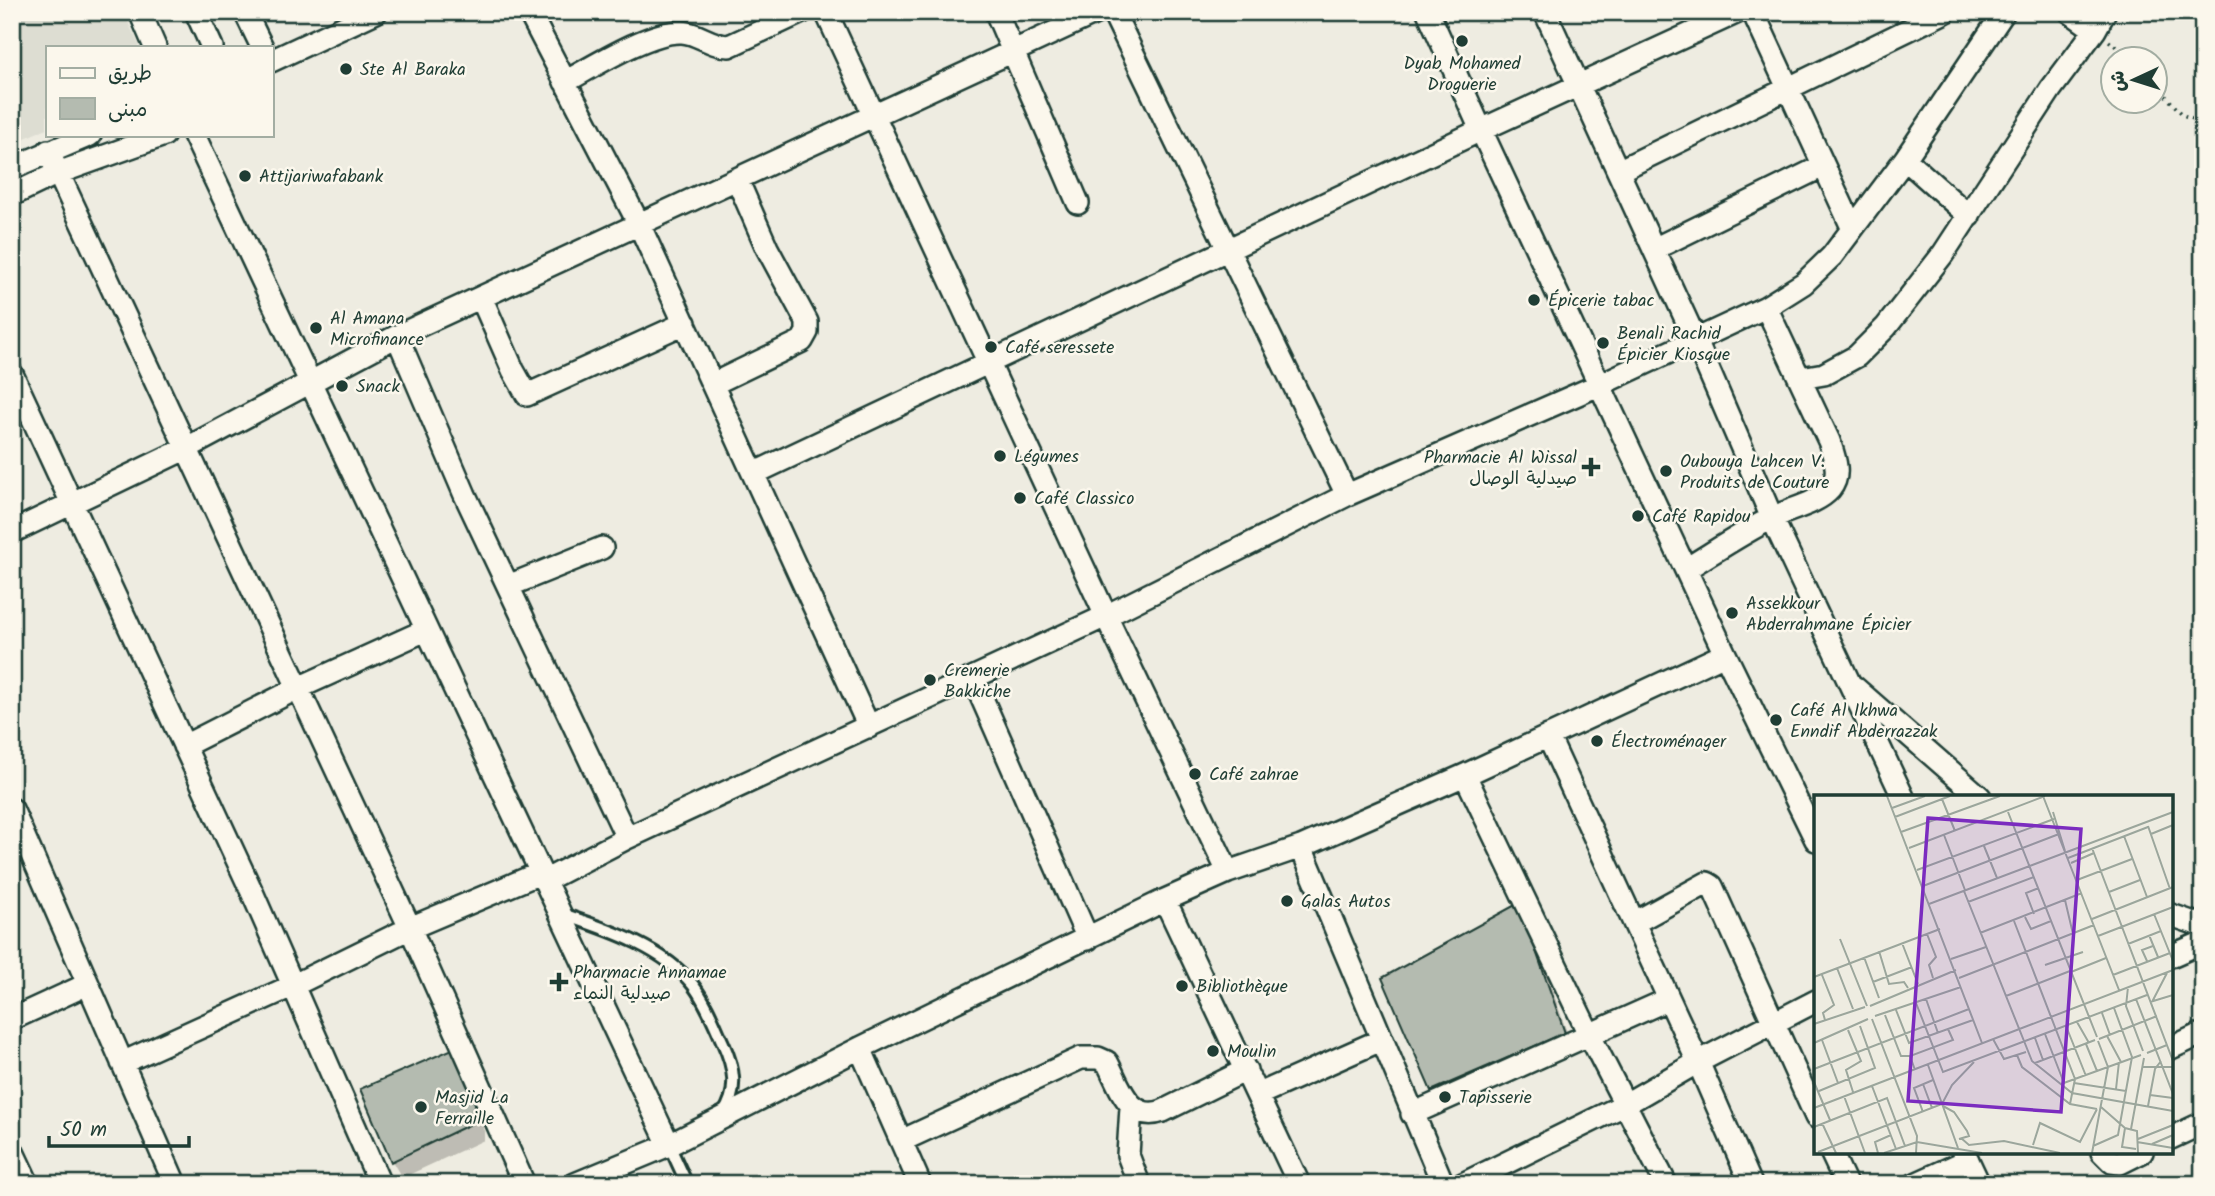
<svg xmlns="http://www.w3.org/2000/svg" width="2215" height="1196" viewBox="0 0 2215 1196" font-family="Kalam,'Playpen Sans Arabic',sans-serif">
	<rect width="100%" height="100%" fill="#eeece1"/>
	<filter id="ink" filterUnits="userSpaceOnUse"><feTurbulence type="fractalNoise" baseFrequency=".0143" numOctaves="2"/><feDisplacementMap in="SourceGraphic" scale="14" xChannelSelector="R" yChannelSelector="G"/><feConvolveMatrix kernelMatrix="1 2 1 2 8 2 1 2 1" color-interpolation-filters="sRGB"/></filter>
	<g filter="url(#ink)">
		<path fill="#ddddd2" d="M12 12H123L140 47H47V128L12 144Z"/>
		<path fill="#0003" d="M1529 922 1573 1050 1443 1107 1433 1090Z
			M456 1049 484 1112V1140L402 1178 392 1161Z"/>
		<path fill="#b4bbb0" stroke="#1f3d34" stroke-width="2" d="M1519 903 1565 1033 1431 1091 1382 978Z
			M457 1047 475 1093V1122L391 1162 360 1089Z"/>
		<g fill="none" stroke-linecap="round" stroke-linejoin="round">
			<g stroke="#1f3d34" stroke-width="16">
				<path id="lane" d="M562 914C606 929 663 947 693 985 706 1002 714 1023 723 1043 734 1067 739 1091 723 1114
					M669 1145 687 1184"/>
			</g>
			<g stroke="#1f3d34" stroke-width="26">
				<path id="street" d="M140 12 155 47
					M196 12 212 47
					M245 12 262 47
					M529 12 639 224 869 727
					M826 12 1106 616 1228 872
					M996 12 1078 203
					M1113 12 1347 495
					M1428 12 1481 130 1725 654 1816 840
					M1545 12 1696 341 1772 518 1903 797
					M1753 12 1852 227
					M2070 12 2095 30
					M271 61 376 12
					M565 82C594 66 651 30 682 32 699 33 710 46 729 46L802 12
					M194 135 669 1145
					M48 151 410 928 524 1184
					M1905 159 1969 216
					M12 168 90 135
					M1618 171 1945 12
					M12 195 58 173 164 135
					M1654 249 1823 166
					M481 297 513 370 527 395 685 323
					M397 336 465 495 627 838
					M12 374 252 892 380 1184
					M1801 378 1824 374 1857 356 1886 327 1943 254 2051 89 2095 30 2105 12
					M713 384 802 341 807 332V322L767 248 737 179
					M755 473 1481 130 1738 12
					M12 532 187 448 397 336 1098 12
					M1686 569C1714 552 1742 533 1772 518 1789 509 1817 504 1830 489 1842 475 1834 456 1829 441L1766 307
					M508 586 602 548
					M973 678 1088 939
					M1854 687 1980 797
					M1548 736 1698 1062 1751 1184
					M184 746 298 688 426 630
					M1465 775 1589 1034 1666 1184
					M12 809 175 1184
					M1301 847 1443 1184
					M544 881 627 838 1106 616 1347 495 1601 384 1766 307 1804 283 1832 256 1905 159 2004 12
					M1165 900 1299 1184
					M2171 915 2203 926
					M1634 923 1707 883 1712 886 1816 1117
					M2171 956 2203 942
					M12 1019 88 984
					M860 1048 920 1184
					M2171 1048 2203 1033
					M122 1063 292 986 410 928 540 873
					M1257 1095 1381 1040
					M1131 1107 1128 1155 1139 1184
					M1412 1114 1669 999
					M2171 1138 2203 1123
					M901 1141 1081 1058H1098L1107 1062C1120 1086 1129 1123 1163 1111L1246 1070
					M12 1150 28 1184
					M1831 1152 1846 1184
					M1964 1152 1979 1184
					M2102 1152 2112 1162 2120 1163 2142 1152
					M575 1184 669 1145 860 1048 1165 900 1228 872 1301 847 1465 775 1725 654
					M1463 1184 1624 1105 1698 1062 1816 1001
					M1915 1184 1968 1160"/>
			</g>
			<path stroke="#1f3d34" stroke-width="3.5" stroke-dasharray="2 5" stroke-linecap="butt" d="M2109 41 2132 60
				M2156 85 2183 115 2203 123"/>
			<use href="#lane" stroke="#fbf7ec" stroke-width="10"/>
			<use href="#street" stroke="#fbf7ec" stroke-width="21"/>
		</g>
	</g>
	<g fill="#1f3d34" stroke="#fbf7ec" stroke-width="2.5">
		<circle cx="1462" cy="41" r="7"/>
		<circle cx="346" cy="69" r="7"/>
		<circle cx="245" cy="176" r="7"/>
		<circle cx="1534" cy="300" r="7"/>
		<circle cx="316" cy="328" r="7"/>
		<circle cx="1603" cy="343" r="7"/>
		<circle cx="991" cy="347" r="7"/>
		<circle cx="342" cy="386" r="7"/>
		<circle cx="1000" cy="456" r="7"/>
		<path d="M1587.5 456.5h7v7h7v7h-7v7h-7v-7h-7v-7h7z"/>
		<circle cx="1666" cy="471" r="7"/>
		<circle cx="1020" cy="498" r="7"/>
		<circle cx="1638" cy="516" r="7"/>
		<circle cx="1732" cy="613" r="7"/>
		<circle cx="930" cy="680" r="7"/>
		<circle cx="1776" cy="720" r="7"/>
		<circle cx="1597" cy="741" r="7"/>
		<circle cx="1195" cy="774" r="7"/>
		<circle cx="1287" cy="901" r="7"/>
		<path d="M555.5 971.5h7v7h7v7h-7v7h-7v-7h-7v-7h7z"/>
		<circle cx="1182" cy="986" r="7"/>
		<circle cx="1213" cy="1051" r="7"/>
		<circle cx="1445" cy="1097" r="7"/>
		<circle cx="421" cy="1107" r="7"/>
	</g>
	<g text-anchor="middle" stroke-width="5" stroke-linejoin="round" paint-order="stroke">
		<g font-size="18" fill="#1f3d34" stroke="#fbf7ec" text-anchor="start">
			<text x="1462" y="69" text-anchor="middle">Dyab Mohamed<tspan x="1462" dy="21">Droguerie</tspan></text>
			<text x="360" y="75">Ste Al Baraka</text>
			<text x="259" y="182">Attijariwafabank</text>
			<text x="1548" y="306">Épicerie tabac</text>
			<text x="330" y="324">Al Amana<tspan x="330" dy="21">Microfinance</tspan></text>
			<text x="1617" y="339">Benali Rachid<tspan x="1617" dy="21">Épicier Kiosque</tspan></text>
			<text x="1005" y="353">Café seressete</text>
			<text x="356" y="392">Snack</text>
			<text x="1014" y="462">Légumes</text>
			<text x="1577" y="463" text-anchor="end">Pharmacie Al Wissal<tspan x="1577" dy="21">صيدلية الوصال</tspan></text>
			<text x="1680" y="467">Oubouya Lahcen V.<tspan x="1680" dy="21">Produits de Couture</tspan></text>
			<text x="1034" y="504">Café Classico</text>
			<text x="1652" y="522">Café Rapidou</text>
			<text x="1746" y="609">Assekkour<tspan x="1746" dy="21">Abderrahmane Épicier</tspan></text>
			<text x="944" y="676">Cremerie<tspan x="944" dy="21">Bakkiche</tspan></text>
			<text x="1790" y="716">Café Al Ikhwa<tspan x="1790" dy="21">Enndif Abderrazzak</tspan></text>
			<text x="1611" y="747">Électroménager</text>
			<text x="1209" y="780">Café zahrae</text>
			<text x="1301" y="907">Galas Autos</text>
			<text x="573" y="978">Pharmacie Annamae<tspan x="573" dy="21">صيدلية النماء</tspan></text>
			<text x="1196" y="992">Bibliothèque</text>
			<text x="1227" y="1057">Moulin</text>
			<text x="435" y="1103">Masjid La<tspan x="435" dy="21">Ferraille</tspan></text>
			<text x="1459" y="1103">Tapisserie</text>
		</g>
	</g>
	<g transform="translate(1814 795)">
		<rect width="359" height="359" fill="#eeece1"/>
		<path fill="none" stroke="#9ba69c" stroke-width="2" d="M73 1 168 248M229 1 305 195M128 4 141 36M78 13 111 1M194 17 283 242M239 17 251 56M81 22 136 1M334 31 356 94M87 37 186 1M337 39 359 30M130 40 151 95M310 41 333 102M170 51 183 83M95 53 231 1M278 53 359 266M254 63 334 32M257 68 280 58M103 75 240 24M263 85 318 64M109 91 245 39M150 96 218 266 258 298 359 316M295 97 326 85M251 105 259 139M154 107 220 82M115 109 359 17M220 119 212 98 225 93M340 119 359 166M211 122 217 134 237 126M278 124 359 92M200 126 261 284 256 309M166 138 268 98M113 139 122 162 115 170 119 183M335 140 344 162M284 141 359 112M26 144 53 211M88 148 104 189M314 149 347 136M65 156 75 189 90 187 94 193M50 162 65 203M137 164 172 152M333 166 328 155 339 151M231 170 269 157M23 173 39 214M257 177 292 163M8 180 20 210 9 218 11 225M299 180 356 158M0 182 126 134M145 183 280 130M59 187 98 172M314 192 312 211 329 256M192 201 256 176M112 204 124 238M322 204 359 299M336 207 359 200M338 207 353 178M102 208 129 277 333 200M56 211 142 175M82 215 95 248 159 225M288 218 296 240M71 220 87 261H96M61 221 147 192M58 224 103 341 102 358M263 227 275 248M0 229 51 212M252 231 272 281M34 235 47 266 32 275 39 297M231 239 250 288M293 241 307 267M221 243 229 265M179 244 190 264 212 257M285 244 343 221M8 245 24 288M0 248 54 224M272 249 283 276M333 258 353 250M203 260 208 272 256 309 283 314M221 268 281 245M114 270 144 353M329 272H359M0 274 155 214M101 275 96 261 139 245 134 234M0 287 16 325M260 288 312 296M109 289 118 313M247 289 327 260M58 291 82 354M302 294 305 267M5 296 61 273 46 231M336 300 359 303M30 301 51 358M129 311 140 317 153 336 155 341 145 344M334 311 341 274 347 266M287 312 311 333 323 336 324 358M0 313 359 175M109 317 100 293 119 285M8 328 22 358M0 332 73 303 91 351M311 333 308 352 322 354M317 334 330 263M147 343 155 350 190 346 246 358M324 344 359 330M323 347 359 353M338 349 359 340M219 350 226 328 266 347 283 314M279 351 304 340 318 262 300 213M4 357 128 309 138 290 160 267M64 358 61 347 77 340M70 358 103 347 168 358M278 358 294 272 284 246"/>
		<path fill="#7b2cbf" fill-opacity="0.15" stroke="#7b2cbf" stroke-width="3.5" d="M114 23 267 34 247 317 94 306Z"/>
		<rect width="359" height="359" fill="none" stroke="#1f3d34" stroke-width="3.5"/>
	</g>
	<rect width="2215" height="1196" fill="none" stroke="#fbf7ec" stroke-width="42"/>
	<rect x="21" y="21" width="2173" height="1154" fill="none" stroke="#1f3d34" stroke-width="2.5" filter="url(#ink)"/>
	<rect x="46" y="46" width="228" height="91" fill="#fbf7ec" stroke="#a3ada2" stroke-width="2"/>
	<rect x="60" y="68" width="35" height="10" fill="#fbf7ec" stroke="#a3ada2" stroke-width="2"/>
	<text x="108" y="80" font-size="21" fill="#1f3d34">طريق</text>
	<rect x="60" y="98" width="35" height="21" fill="#b4bbb0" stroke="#a3ada2" stroke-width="2"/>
	<text x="108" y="116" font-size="21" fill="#1f3d34">مبنى</text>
	<g transform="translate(2134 80) rotate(266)"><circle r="33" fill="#fbf7ec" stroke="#a3ada2" stroke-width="2"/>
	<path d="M0-5L12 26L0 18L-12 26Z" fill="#1f3d34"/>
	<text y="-10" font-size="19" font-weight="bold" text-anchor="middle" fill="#1f3d34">ش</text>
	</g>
	<path d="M49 1136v10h140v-10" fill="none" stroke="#1f3d34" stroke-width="3.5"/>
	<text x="60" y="1136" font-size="21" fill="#1f3d34" stroke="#fbf7ec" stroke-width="5" paint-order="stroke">50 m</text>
</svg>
